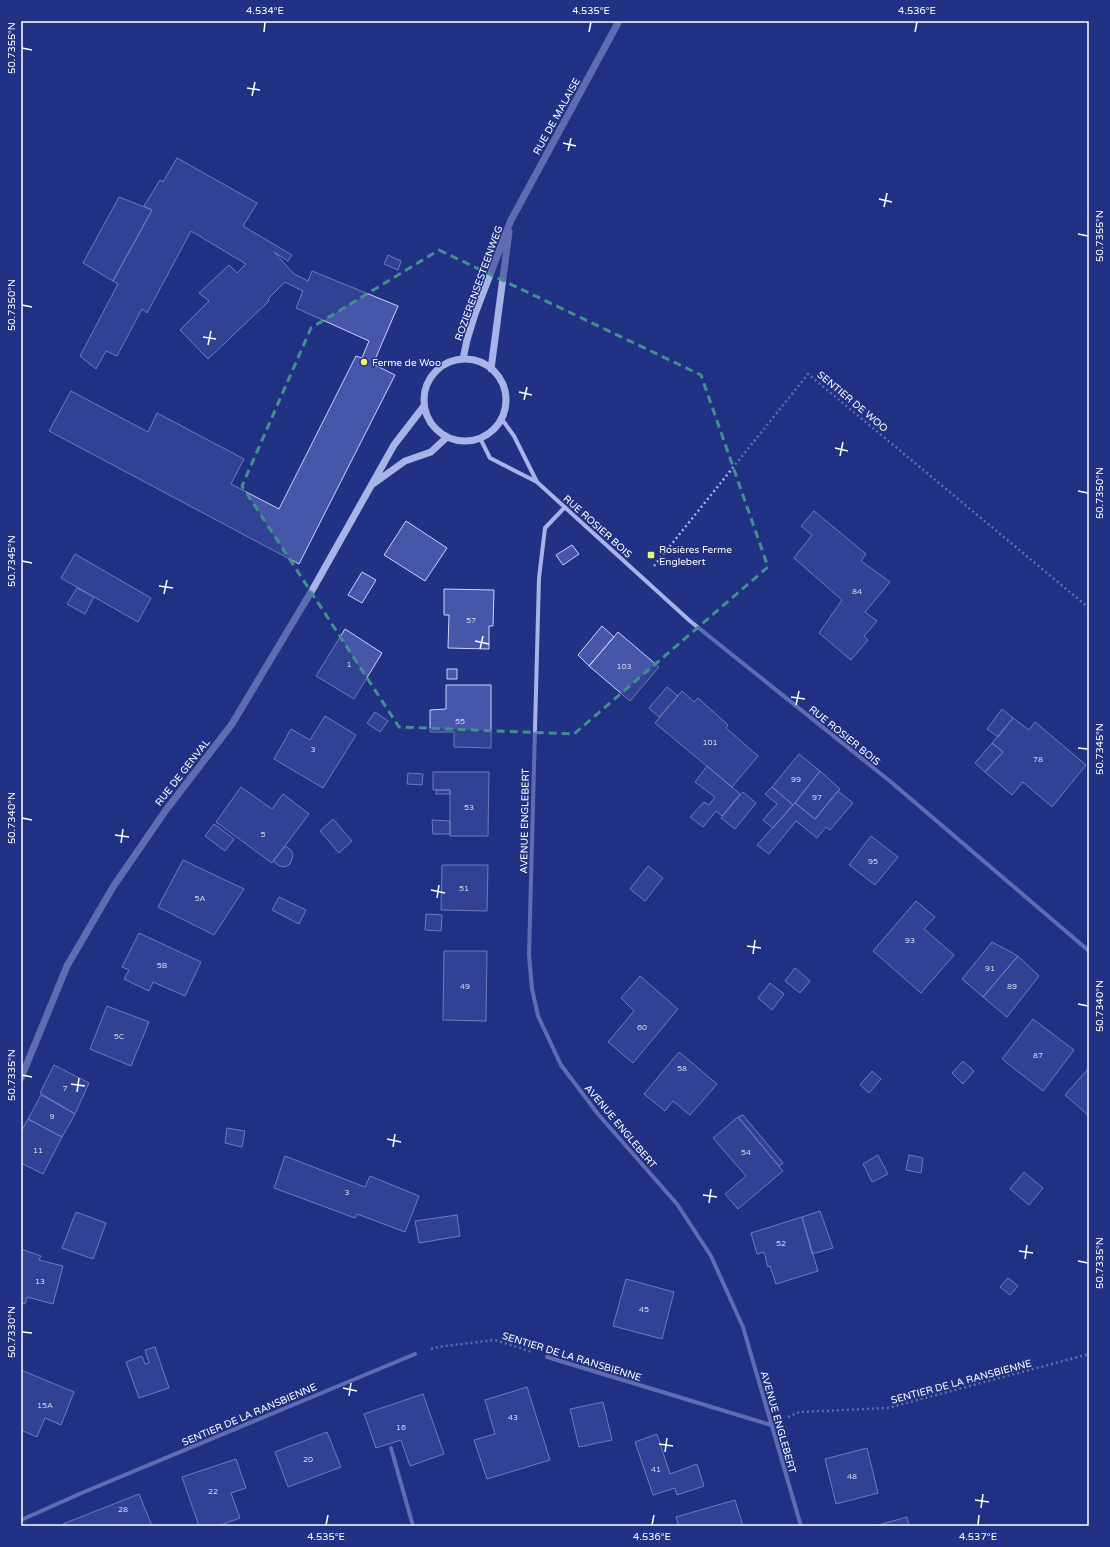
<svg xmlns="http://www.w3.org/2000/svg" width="1110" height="1547" viewBox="0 0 1110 1547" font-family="'Varela Round',sans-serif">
	<rect width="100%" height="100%" fill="#213183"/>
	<path fill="#4657aa" stroke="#ccd4f6" d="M177 158 257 203 243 226 292 255 288 261 274 252 294 274 308 281 312 271 398 306 373 364 395 375 299 564 49 431 71 391 148 432 157 413 244 459 231 484 279 509 356 356 362 358 369 341 296 308 303 291 285 282 268 299 269 301 208 359 180 330 209 301 199 293 229 265 237 273 246 264 191 231 147 313 142 309 117 356 106 351 96 369 80 356 118 284 113 281 152 210 144 206 160 180 163 182Z
		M119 197 152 210 113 281 83 263Z
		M388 255 401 261 398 270 384 264Z
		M814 511 866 554 861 561 890 582 865 612 877 621 864 636 868 640 851 660 819 633 842 600 794 558 812 535 801 526Z
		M406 521 447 548 425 581 384 555Z
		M572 545 579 554 563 565 556 555Z
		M75 554 151 598 138 622 61 578Z
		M362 572 376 580 362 603 348 595Z
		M77 588 94 597 85 614 67 604Z
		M444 589 494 590 493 626H489V649L448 648 449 615H444Z
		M602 626 614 637 589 666 578 655Z
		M345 629 382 653 354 699 316 676Z
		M618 632 659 667 630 701 589 666Z
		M447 669H457V679H447Z
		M446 685H491V748L454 747V732H430V710L446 709Z
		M667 687 678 696 659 717 649 708Z
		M682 691 694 702 698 698 728 725 726 728 758 756 732 787 655 723Z
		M1002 709 1013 718 998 737 987 729Z
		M375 712 388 721 380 732 367 723Z
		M325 716 356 735 323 788 274 759 291 729 310 740Z
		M1013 718 1029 730 1035 722 1086 765 1052 807 1023 782 1012 795 985 772 1003 752 992 743Z
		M992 743 1003 752 985 772 975 763Z
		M799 754 820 771 793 805 772 787Z
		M707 766 740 794 722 816 716 811 703 827 690 817 704 802 709 805 715 797 695 782Z
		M820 771 840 789 815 819 795 803Z
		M433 772H489L488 836H450V790H433Z
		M408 773 423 774 422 785 407 784Z
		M241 787 272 809 283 794 309 814 272 863 216 822Z
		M772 787 793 805 773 828 763 820 777 804 765 794Z
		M436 790H450V794H436Z
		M838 791 853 803 830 830 826 827 817 838 796 821 769 854 757 845 795 803 815 819Z
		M743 792 756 803 735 829 721 818Z
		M333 819 352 841 339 853 320 831Z
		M432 820 450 821V834H433Z
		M214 824 234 839 225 851 205 836Z
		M871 836 898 857 875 885 849 865Z
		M285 846 291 850 293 855 292 859 290 864 285 867 279 866 273 861Z
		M183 860 244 889 214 935 158 907Z
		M442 865H488L487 911 441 910Z
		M648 866 663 878 645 901 630 889Z
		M279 897 306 910 299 924 272 910Z
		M916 901 935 917 924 929 954 955 921 993 873 951Z
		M426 914 442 915 441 931 425 930Z
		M139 933 201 962 185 996 153 982 149 991 124 979 129 970 122 967Z
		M992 942 1018 956 983 997 962 979Z
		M444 951H487L486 1021 443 1020Z
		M1018 956 1039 976 1007 1017 983 997Z
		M795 968 810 981 800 993 785 981Z
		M640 976 678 1009 633 1063 608 1042 634 1011 621 998Z
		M770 983 784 994 772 1010 758 998Z
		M107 1006 149 1022 131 1066 90 1049Z
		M1033 1019 1074 1050 1043 1091 1002 1059Z
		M679 1052 717 1084 690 1115 673 1101 665 1111 644 1094Z
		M963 1061 974 1071 963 1084 952 1073Z
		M54 1065 89 1083 75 1114 40 1093Z
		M1089 1068V1116L1065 1095Z
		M872 1071 881 1079 869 1093 860 1085Z
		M41 1095 75 1114 62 1137 28 1119Z
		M743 1115 783 1163 779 1166 738 1117Z
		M738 1117 783 1171 738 1209 725 1194 746 1176 713 1138Z
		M28 1119 62 1137 43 1174 21 1163V1132Z
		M227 1128 245 1131 242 1147 225 1143Z
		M878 1155 888 1174 872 1182 863 1164Z
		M909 1155 923 1158 921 1173 906 1170Z
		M285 1156 365 1187 370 1176 419 1196 405 1232 357 1214 355 1218 274 1188Z
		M1024 1172 1043 1188 1029 1205 1010 1189Z
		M820 1211 833 1248 812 1254 802 1217Z
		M76 1212 106 1223 93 1259 62 1248Z
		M457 1215 460 1236 419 1243 415 1221Z
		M802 1217 818 1271 776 1284 770 1266 768 1267 764 1252 757 1254 751 1233Z
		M21 1249 41 1256 39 1260 63 1266 53 1304 27 1297 25 1304 21 1303Z
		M1008 1278 1018 1286 1010 1295 1000 1287Z
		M626 1279 674 1292 662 1339 613 1326Z
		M155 1347 169 1388 139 1398 126 1362 142 1356 145 1364 149 1363 145 1350Z
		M21 1370 74 1392 61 1425 45 1418 37 1437 21 1430Z
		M527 1387 550 1460 487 1479 474 1440 495 1434 485 1400Z
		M423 1394 444 1454 410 1466 401 1440 376 1448 364 1414Z
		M603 1402 612 1440 579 1447 570 1409Z
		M327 1432 341 1467 288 1487 275 1452Z
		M657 1434 670 1474 697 1464 704 1486 677 1495 675 1488 653 1495 635 1442Z
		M867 1448 878 1493 836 1504 825 1459Z
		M236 1459 246 1488 231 1493 240 1518 218 1526H199L182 1477Z
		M139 1494 152 1526H64L63 1524Z
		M735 1500 743 1526H679L676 1517Z
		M907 1517 909 1526H875Z"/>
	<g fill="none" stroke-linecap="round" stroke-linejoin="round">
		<path stroke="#a8b4e8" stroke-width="2.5" stroke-dasharray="2 3" stroke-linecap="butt" d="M654 566 808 374 1089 608
			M431 1349 438 1347 495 1340 532 1352
			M788 1417 799 1412 888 1408 1089 1354"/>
		<path stroke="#a8b4e8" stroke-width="4" d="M501 418 514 436 537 482
			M480 438 490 458 537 482 690 621 891 782 1089 951
			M565 507 545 528 539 578 529 955 532 989 538 1016 561 1065 598 1114 677 1204 711 1256 743 1327 801 1526
			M547 1357 771 1425
			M391 1448 413 1526
			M21 1520 84 1492 415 1354"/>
		<path stroke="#a8b4e8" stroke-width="7" d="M463 359 467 340 475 314 511 220 619 21
			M424 400a41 41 0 1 1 82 0a41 41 0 1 1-82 0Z
			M491 369 509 232
			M373 484 405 461 431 452 447 437
			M21 1078 67 966 113 887 166 810 232 724 314 587 394 445 424 406"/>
	</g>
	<path d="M0 0H1110V1547H0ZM439 250 701 375 768 567 574 734 399 727 242 486 311 328Z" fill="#213183" fill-opacity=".55" fill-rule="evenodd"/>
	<path fill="none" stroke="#3f918b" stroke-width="3" stroke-dasharray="8 5" stroke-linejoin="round" d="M439 250 701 375 768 567 574 734 399 727 242 486 311 328Z"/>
	<path fill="none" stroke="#fff" stroke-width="1.5" d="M264 32 265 22M589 32 591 22M915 32 917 22M22 48 32 50M247 88 260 90M252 96 255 82M563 143 576 146M568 151 571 138M879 199 892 202M884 207 887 193M1078 234 1088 236M22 305 32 307M203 337 216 339M208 345 211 331M519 392 532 395M524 400 527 387M835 448 848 451M840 456 843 442M1078 491 1088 493M22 561 32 563M159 586 173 588M164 594 167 580M475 641 489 644M480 649 483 636M791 697 805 699M796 705 799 691M1078 748 1088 749M22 818 32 820M115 835 129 837M121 843 123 829M431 890 445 893M437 898 439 885M747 946 761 948M753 954 755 940M1078 1004 1088 1006M22 1075 32 1077M71 1084 85 1086M77 1092 79 1078M387 1139 401 1142M393 1147 395 1134M703 1195 717 1197M709 1203 711 1189M1019 1251 1033 1253M1025 1259 1027 1245M1078 1261 1088 1263M22 1332 32 1333M343 1388 357 1391M349 1396 351 1383M659 1444 673 1446M665 1452 667 1438M975 1500 989 1502M981 1508 983 1494M326 1525 328 1515M652 1525 654 1515M978 1525 979 1515"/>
	<g fill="#f5f26a" stroke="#213183" stroke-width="1.5">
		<circle cx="364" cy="362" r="4"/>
		<rect x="647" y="551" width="8" height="8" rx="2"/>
	</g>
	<g text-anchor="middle" stroke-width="3" stroke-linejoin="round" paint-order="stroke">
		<g font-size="8" fill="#d1d5ea">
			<text x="857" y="594">84</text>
			<text x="471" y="623">57</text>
			<text x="349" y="667">1</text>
			<text x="624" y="669">103</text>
			<text x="460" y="724">55</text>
			<text x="710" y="745">101</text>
			<text x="313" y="752">3</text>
			<text x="1038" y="762">78</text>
			<text x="796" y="782">99</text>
			<text x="817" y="800">97</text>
			<text x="469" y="810">53</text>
			<text x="263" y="837">5</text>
			<text x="873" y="864">95</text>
			<text x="464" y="891">51</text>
			<text x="200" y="901">5A</text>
			<text x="910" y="943">93</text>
			<text x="162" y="968">5B</text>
			<text x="990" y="971">91</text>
			<text x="465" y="989">49</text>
			<text x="1012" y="989">89</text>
			<text x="642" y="1030">60</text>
			<text x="119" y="1039">5C</text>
			<text x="1038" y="1058">87</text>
			<text x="682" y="1071">58</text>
			<text x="65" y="1091">7</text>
			<text x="52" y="1119">9</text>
			<text x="38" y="1153">11</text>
			<text x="746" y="1155">54</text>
			<text x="347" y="1195">3</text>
			<text x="781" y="1246">52</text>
			<text x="40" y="1284">13</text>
			<text x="644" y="1312">45</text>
			<text x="45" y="1408">15A</text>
			<text x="513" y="1420">43</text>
			<text x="401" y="1430">16</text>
			<text x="308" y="1462">20</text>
			<text x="656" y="1472">41</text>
			<text x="852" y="1479">48</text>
			<text x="213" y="1494">22</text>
			<text x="123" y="1512">28</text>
		</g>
		<g font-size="10" fill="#fff" stroke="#213183">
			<text transform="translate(556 116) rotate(-61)" y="4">RUE DE MALAISE</text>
			<text transform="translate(478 283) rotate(-70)" y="4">ROZIERENSESTEENWEG</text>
			<text transform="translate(853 401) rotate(40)" y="4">SENTIER DE WOO</text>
			<text transform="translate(598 526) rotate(42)" y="4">RUE ROSIER BOIS</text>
			<text transform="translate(845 735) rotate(39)" y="4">RUE ROSIER BOIS</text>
			<text transform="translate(182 772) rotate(-52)" y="4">RUE DE GENVAL</text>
			<text transform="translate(524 821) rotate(-89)" y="4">AVENUE ENGLEBERT</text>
			<text transform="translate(621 1126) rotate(50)" y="4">AVENUE ENGLEBERT</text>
			<text transform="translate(572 1356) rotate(17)" y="4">SENTIER DE LA RANSBIENNE</text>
			<text transform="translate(961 1381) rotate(-15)" y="4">SENTIER DE LA RANSBIENNE</text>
			<text transform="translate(249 1414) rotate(-23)" y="4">SENTIER DE LA RANSBIENNE</text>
			<text transform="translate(779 1422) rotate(74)" y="4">AVENUE ENGLEBERT</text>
		</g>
		<g font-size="10" fill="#fff" stroke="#213183" text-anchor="start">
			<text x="372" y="366">Ferme de Woo</text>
			<text x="659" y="553">Rosières Ferme<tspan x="659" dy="12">Englebert</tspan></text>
		</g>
	</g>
	<rect width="1110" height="1547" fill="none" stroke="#213183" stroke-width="44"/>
	<rect x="22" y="22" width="1066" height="1503" fill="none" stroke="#fff" stroke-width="1.5"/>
	<g font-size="10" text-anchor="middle" fill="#fff">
		<text x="265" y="14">4.534°E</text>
		<text x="591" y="14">4.535°E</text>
		<text x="917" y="14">4.536°E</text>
		<text transform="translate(11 48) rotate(-90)" y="4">50.7355°N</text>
		<text transform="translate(1099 236) rotate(-90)" y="4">50.7355°N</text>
		<text transform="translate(11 305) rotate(-90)" y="4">50.7350°N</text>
		<text transform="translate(1099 493) rotate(-90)" y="4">50.7350°N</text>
		<text transform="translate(11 561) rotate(-90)" y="4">50.7345°N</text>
		<text transform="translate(1099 749) rotate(-90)" y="4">50.7345°N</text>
		<text transform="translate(11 818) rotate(-90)" y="4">50.7340°N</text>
		<text transform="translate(1099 1006) rotate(-90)" y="4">50.7340°N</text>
		<text transform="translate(11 1075) rotate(-90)" y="4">50.7335°N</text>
		<text transform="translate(1099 1263) rotate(-90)" y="4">50.7335°N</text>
		<text transform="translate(11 1332) rotate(-90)" y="4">50.7330°N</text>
		<text x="326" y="1540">4.535°E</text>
		<text x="652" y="1540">4.536°E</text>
		<text x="978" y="1540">4.537°E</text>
	</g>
</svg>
